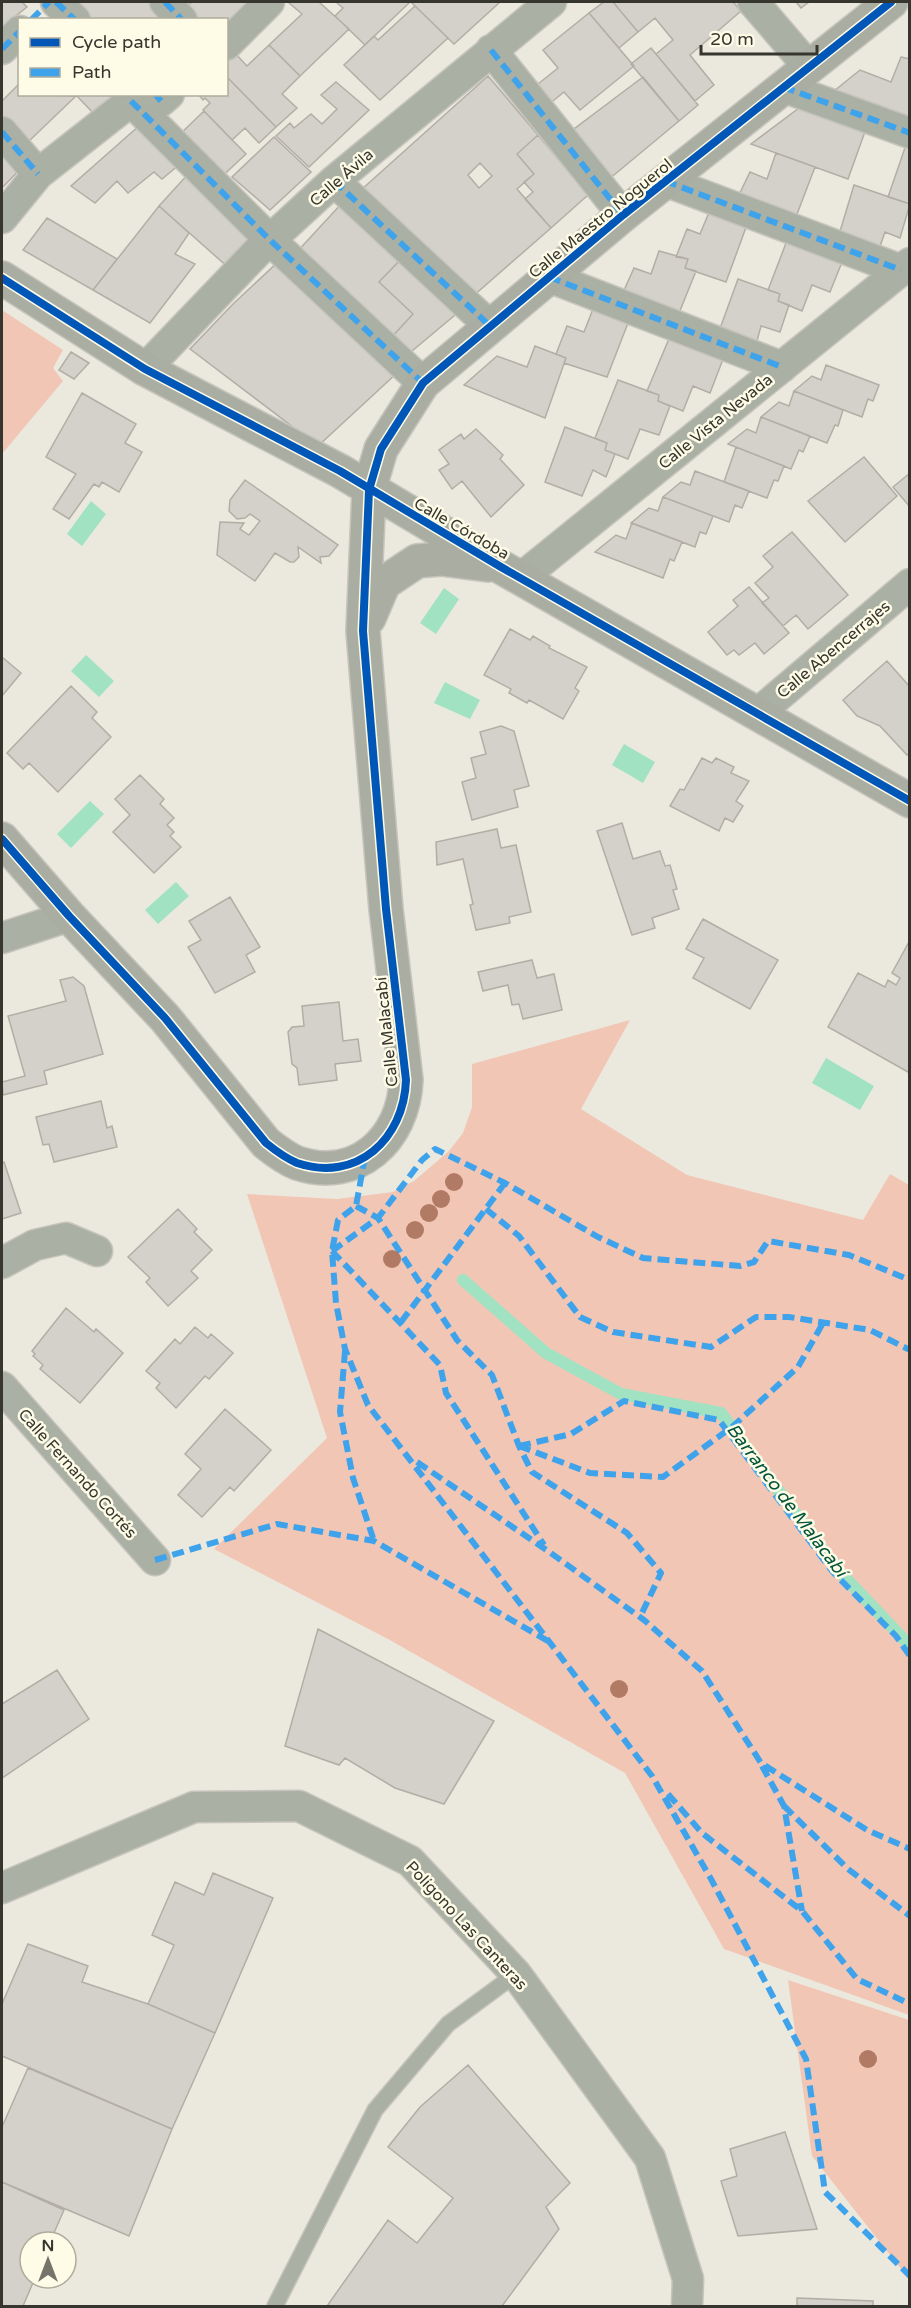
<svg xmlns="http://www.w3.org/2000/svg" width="911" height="2308" viewBox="0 0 911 2308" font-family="'Varela Round',sans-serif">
	<rect width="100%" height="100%" fill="#ebe9de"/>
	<path fill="#f2c6b5" d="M2 310 63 350 53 368 63 381 2 454Z
		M630 1020 581 1109 687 1175 863 1220 890 1174 909 1185V2015L724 1949 625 1773 388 1639 214 1549 327 1438 247 1194 337 1199 393 1192 414 1181 449 1151 463 1133 472 1107V1064Z
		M788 1980 909 2020V2279L812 2156Z"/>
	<path fill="#a0e2c2" d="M91 501 106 514 82 546 67 534Z
		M444 588 459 599 436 634 420 623Z
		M86 655 114 681 99 697 71 671Z
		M445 682 480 700 470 719 434 703Z
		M624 744 655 762 643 783 612 765Z
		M90 801 104 814 71 848 57 834Z
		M176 882 189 896 158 924 145 910Z
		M826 1058 874 1086 860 1110 812 1083Z"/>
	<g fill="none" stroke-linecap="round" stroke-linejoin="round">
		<path stroke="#a0e2c2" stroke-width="12" d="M463 1280 546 1353 621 1394 721 1413 836 1568 910 1646"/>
	</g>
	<path fill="#d3d1c9" stroke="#b2aea6" stroke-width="1.5" fill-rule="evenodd" d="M2 2H22L27 7 2 27Z
		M69 2H159L176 20H85Z
		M192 2H258L226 31V20H193L183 9Z
		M288 2H319L349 29 300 76 269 45 302 14Z
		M336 2H410L365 45 335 16 343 8Z
		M411 2H500L454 44Z
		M604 2H613L638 32 619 48 589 13Z
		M613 2H733L741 11 690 55 714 85 695 101 656 54 673 40 655 18 638 32Z
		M796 2H809L801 8Z
		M415 6 448 38 380 100 344 65 374 36 378 40Z
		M589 13 634 66 580 110 564 92 548 105 533 88 558 68 543 50Z
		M269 45 300 76 282 94 297 108 276 127 226 76V55L232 50 247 66Z
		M651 48 698 105 679 121 631 64Z
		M901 57 910 59V123L834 91 860 70 891 82Z
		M226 76 276 127 259 143 245 128 232 140 203 110 210 103 205 98 203 100 198 94H226Z
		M488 76 538 135 517 154 534 174 517 189 551 228 472 297 361 190ZM480 163 492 176 479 188 468 175Z
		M643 77 679 121 608 180 570 132Z
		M336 82 369 110 309 167 276 136 290 123 294 128 311 114 322 124 337 109 321 95Z
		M20 83V94L76 96 27 143 2 116V101Z
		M75 94H117L95 115Z
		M803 105 867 126 848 179 751 144Z
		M204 111 246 154 216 182 175 139Z
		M140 125 180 164 162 179 154 172 128 193 117 181 95 203 71 186Z
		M538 135 588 195 551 228 525 199 533 192 524 182 534 174 517 154Z
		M274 137 311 172 270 210 232 177Z
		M2 138 27 162 2 188Z
		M907 142 910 143V204L888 197Z
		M776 153 815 167 794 222 736 201 750 172 767 179Z
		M189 173 260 242 230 269 159 206Z
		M854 185 910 204 900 238 885 232 878 252 838 238Z
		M343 202 403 257 379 282 413 314 389 340 295 254Z
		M159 206 189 233 175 254 195 264 150 323 93 290Z
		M710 210 748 222 726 282 685 268 688 259 676 257 687 229 700 234Z
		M47 218 117 259 93 290 23 250Z
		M788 238 844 257 830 292 812 285 802 311 778 301 780 294 768 290Z
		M659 251 688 259 685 268 696 271 677 318 621 297 634 268 651 274Z
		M403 257 461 310 406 356 389 340 413 314 379 282Z
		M279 261 398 372 318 446 190 349 233 304Z
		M738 279 780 294 778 301 789 305 780 332 761 326 755 348 718 334Z
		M595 304 630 318 607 377 564 363 566 358 556 354 567 326 584 332Z
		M671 334 725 354 710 393 693 386 683 411 658 401 659 395 647 391Z
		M535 346 566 358 545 418 464 385 497 356 527 367Z
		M71 352 89 363 74 379 59 370Z
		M826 365 879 385 873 401 868 399 862 417 794 391 812 376 821 380Z
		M618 380 659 395 658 401 670 406 659 435 640 429 628 459 605 450 607 443 595 438Z
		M794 391 843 410 838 426 835 425 827 443 761 417 779 402 789 406Z
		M82 393 136 424 125 443 142 452 119 492 102 482 99 487 94 484 69 519 53 509 76 474 46 457Z
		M761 417 810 436 803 452 799 450 791 469 728 444 747 429 756 433Z
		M565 427 607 443 605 450 615 454 606 477 593 470 582 496 545 482Z
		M476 429 503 455 500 459 524 485 491 517 462 481 452 489 439 470 449 464 439 450 461 434 464 439Z
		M736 447 784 466 778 481 774 480 767 498 724 482Z
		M864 457 897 496 845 542 808 501Z
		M695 471 749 491 742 508 735 505 729 522 663 497 681 482 690 485Z
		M910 473V507L893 487Z
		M245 480 338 545 329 556 320 557 321 563 298 547 299 557 294 562H290L275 553 255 581 217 555 220 522 244 523 240 529 249 535 260 521 250 514 245 518 237 519 229 511 230 500Z
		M663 497 713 516 706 534 700 532 695 547 631 523 649 508 658 511Z
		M632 523 682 542 674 561 670 559 663 578 595 552 616 535 626 539Z
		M792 532 848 595 808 629 796 615 783 626 762 603 769 598 755 583 773 567 763 556Z
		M749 587 789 633 764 654 755 643 739 655 734 650 727 655 708 632 738 606 733 600Z
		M510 629 530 640 533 636 550 646 549 648 587 667 575 688 579 691 563 719 529 700 527 703 509 693 511 689 484 675Z
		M2 657 21 673 2 696Z
		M887 661 910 687V753L907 755 880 726 857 716 843 700Z
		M71 686 97 712 92 718 111 737 58 792 29 763 23 769 7 753Z
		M501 726 514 731 529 786 514 790 518 807 472 820 462 782 476 778 471 758 486 754 480 732Z
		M702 758 712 763 716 758 734 767 731 773 749 781 736 801 743 806 733 822 725 818 719 831 670 806 680 789 684 790Z
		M140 775 164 799 160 804 174 818 167 825 174 832 170 836 181 847 154 873 113 832 130 815 115 799Z
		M622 823 633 859 660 851 665 866 670 865 677 889 673 890 679 909 652 918 655 928 632 935 597 831Z
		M497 829 501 848 516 845 531 912 509 917 510 923 476 930 470 905 473 904 463 859 437 865 436 842Z
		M230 897 260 947 246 955 255 972 215 993 188 947 201 940 189 921Z
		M703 919 778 960 750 1009 693 978 704 958 686 949Z
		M910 940V1070L908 1072 828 1027 858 973 885 987 888 980 896 985 900 978 892 973Z
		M532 960 537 978 554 974 562 1010 523 1019 519 1004 512 1005 508 985 483 991 478 972Z
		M73 977 84 986 103 1054 44 1071 47 1084 3 1095 2 1082 25 1076 8 1016 66 1001 60 980Z
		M339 1002 343 1041 358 1039 361 1061 335 1064 337 1080 299 1085 297 1068 292 1064 288 1032 292 1027 304 1026 302 1006Z
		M101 1101 107 1128 112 1126 117 1147 54 1162 49 1144 43 1145 36 1117Z
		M4 1162 21 1213 2 1219V1163Z
		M178 1209 197 1229 194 1232 212 1250 191 1271 198 1278 168 1306 146 1282 150 1278 128 1257Z
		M66 1308 94 1332 96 1329 123 1353 80 1403 40 1369 43 1365 33 1356 35 1354 32 1351Z
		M195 1327 208 1338 211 1334 233 1353 209 1379 205 1376 176 1408 156 1388 160 1383 146 1371 175 1339 180 1344Z
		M225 1409 271 1450 234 1491 230 1487 202 1517 178 1495 201 1469 185 1454Z
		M318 1629 494 1721 444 1804 395 1788 345 1758 339 1765 285 1746Z
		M57 1670 89 1719 2 1778V1704Z
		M213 1873 273 1898 215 2033 148 2004 174 1945 152 1935 175 1882 204 1895Z
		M28 1944 88 1966 82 1982 148 2004 215 2033 172 2129 2 2056V2004Z
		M468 2065 570 2183 546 2207 559 2229 502 2306H327L388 2220 417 2243 453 2198 388 2147 420 2107Z
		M28 2068 172 2129 129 2236 2 2182V2127Z
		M785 2132 817 2229 738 2236 721 2181 737 2176 730 2149Z
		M2 2182 64 2210 50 2242H30V2278H35L23 2306H2Z
		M797 2298 873 2301V2306H797Z"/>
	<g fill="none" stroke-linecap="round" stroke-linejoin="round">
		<g stroke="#c6c4bc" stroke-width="18">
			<path id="lane" d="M275 2306 375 2110 448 2024 516 1974"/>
		</g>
		<g stroke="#c6c4bc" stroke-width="33">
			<path id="street" d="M56 2 75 20
				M165 2 182 20
				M753 2 808 66
				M226 45 269 2
				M2 49 20 31
				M491 50 623 215
				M783 87 910 133
				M131 101 270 240 423 383
				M2 132 38 174
				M334 181 490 326
				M665 181 901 270
				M2 218 38 174 131 101H161L169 94
				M549 277 782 367
				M145 369 259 250 334 181 551 2
				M521 578 910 263
				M757 714 910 584
				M2 938 69 916
				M2 1263 35 1245 66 1238 97 1251
				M2 1387 155 1560
				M2 1888 194 1807 299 1806 410 1861 516 1974 650 2158 688 2279 687 2306"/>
		</g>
		<g stroke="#c6c4bc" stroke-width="36">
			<path id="secondary" d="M2 278 145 369 340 471 501 567 910 801
				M369 618 384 583 417 561 441 559 488 565
				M2 839 69 916 165 1018 266 1143C276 1151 285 1158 297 1163 357 1183 404 1139 406 1080L386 909 363 631 369 490 381 449 423 383 623 215 891 2"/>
		</g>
		<use href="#lane" stroke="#aab0a4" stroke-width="15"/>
		<use href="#street" stroke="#aab0a4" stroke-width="30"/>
		<use href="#secondary" stroke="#aaaea2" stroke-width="33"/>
		<path stroke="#3fa3eb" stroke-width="6" stroke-dasharray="12 6" stroke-linecap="butt" d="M56 2 75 20
			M165 2 182 20
			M31 20 49 2
			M2 49 20 31
			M491 50 623 215
			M783 87 910 133
			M155 94 161 101
			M131 101 270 240 423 383
			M2 132 38 174
			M334 181 490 326
			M665 181 901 270
			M549 277 782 367
			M365 1157 356 1206 338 1220 332 1251 336 1303 345 1349 368 1405 652 1776 711 1879 806 2059 825 2192 910 2276
			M356 1206 378 1218 457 1340 492 1375 519 1446 532 1472 627 1533 661 1573 640 1617
			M486 1209 519 1236 580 1317 613 1332 711 1347 756 1317H789L870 1330 910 1350
			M332 1251 378 1218 422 1160 435 1149 505 1183 598 1237 643 1258 740 1266 754 1262 768 1241 849 1255 910 1280
			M332 1251 440 1365 446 1393 544 1545
			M401 1322 505 1183
			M345 1351 340 1412 353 1478 374 1541
			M519 1446 571 1434 624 1401 719 1420 832 1571 896 1636 910 1656
			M519 1446 590 1473 663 1477 732 1427 798 1367 823 1323
			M417 1462 548 1551 644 1620 702 1671 761 1763 867 1830 910 1849
			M155 1560 277 1524 374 1541 548 1641
			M762 1766 784 1806 802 1911
			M668 1794 702 1833 802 1911 857 1979 910 2004
			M784 1806 848 1869 910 1916"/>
		<g stroke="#fefbe7" stroke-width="11">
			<path id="cycleway" d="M2 278 145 369 340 471 501 567 910 801
				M2 839 69 916 165 1018 266 1143C276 1151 285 1158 297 1163 357 1183 404 1139 406 1080L386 909 363 631 369 490 381 449 423 383 623 215 891 2"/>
		</g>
		<use href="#cycleway" stroke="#0057b8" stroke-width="8"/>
	</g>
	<g fill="#b17a64">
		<circle cx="454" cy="1182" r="9"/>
		<circle cx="441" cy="1199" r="9"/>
		<circle cx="429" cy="1213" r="9"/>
		<circle cx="415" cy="1230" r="9"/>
		<circle cx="392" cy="1259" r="9"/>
		<circle cx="619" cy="1689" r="9"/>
		<circle cx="868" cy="2059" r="9"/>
	</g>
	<g text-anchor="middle" stroke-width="5" stroke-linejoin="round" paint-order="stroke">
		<g font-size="16" fill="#37362e" stroke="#fefbe7">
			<text transform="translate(341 177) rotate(-41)" y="6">Calle Ávila</text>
			<text transform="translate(600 218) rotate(-39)" y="6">Calle Maestro Noguerol</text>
			<text transform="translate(715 421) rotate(-39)" y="6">Calle Vista Nevada</text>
			<text transform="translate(462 528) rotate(30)" y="6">Calle Córdoba</text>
			<text transform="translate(833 649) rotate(-40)" y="6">Calle Abencerrajes</text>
			<text transform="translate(386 1032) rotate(-96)" y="6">Calle Malacabí</text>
			<text transform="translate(78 1473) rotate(48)" y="6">Calle Fernando Cortés</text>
			<text transform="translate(467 1925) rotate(47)" y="6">Polígono Las Canteras</text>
		</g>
		<g font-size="18" font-style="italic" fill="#02543b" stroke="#fefbe7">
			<text transform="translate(787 1500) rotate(53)" y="6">Barranco de Malacabí</text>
		</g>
	</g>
	<rect width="911" height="2308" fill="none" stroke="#37362e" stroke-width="6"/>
	<rect x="18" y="18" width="210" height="78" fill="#fefbe7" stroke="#aeac9d" stroke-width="1.5"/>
	<rect x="30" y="38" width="30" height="9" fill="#0057b8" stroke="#aeac9d" stroke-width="1.5"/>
	<text x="72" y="48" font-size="18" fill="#37362e">Cycle path</text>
	<rect x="30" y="68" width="30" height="9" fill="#3fa3eb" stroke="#aeac9d" stroke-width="1.5"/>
	<text x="72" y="78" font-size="18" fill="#37362e">Path</text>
	<g transform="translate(48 2260)"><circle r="28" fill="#fefbe7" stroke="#aeac9d" stroke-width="1.5"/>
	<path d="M0-4.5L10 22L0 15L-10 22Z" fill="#76756c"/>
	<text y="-9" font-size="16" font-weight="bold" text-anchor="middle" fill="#37362e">N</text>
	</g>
	<path d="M701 45v9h116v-9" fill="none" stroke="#37362e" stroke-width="3"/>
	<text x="710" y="45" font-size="18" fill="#37362e" stroke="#fefbe7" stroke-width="4.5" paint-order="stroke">20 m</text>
</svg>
